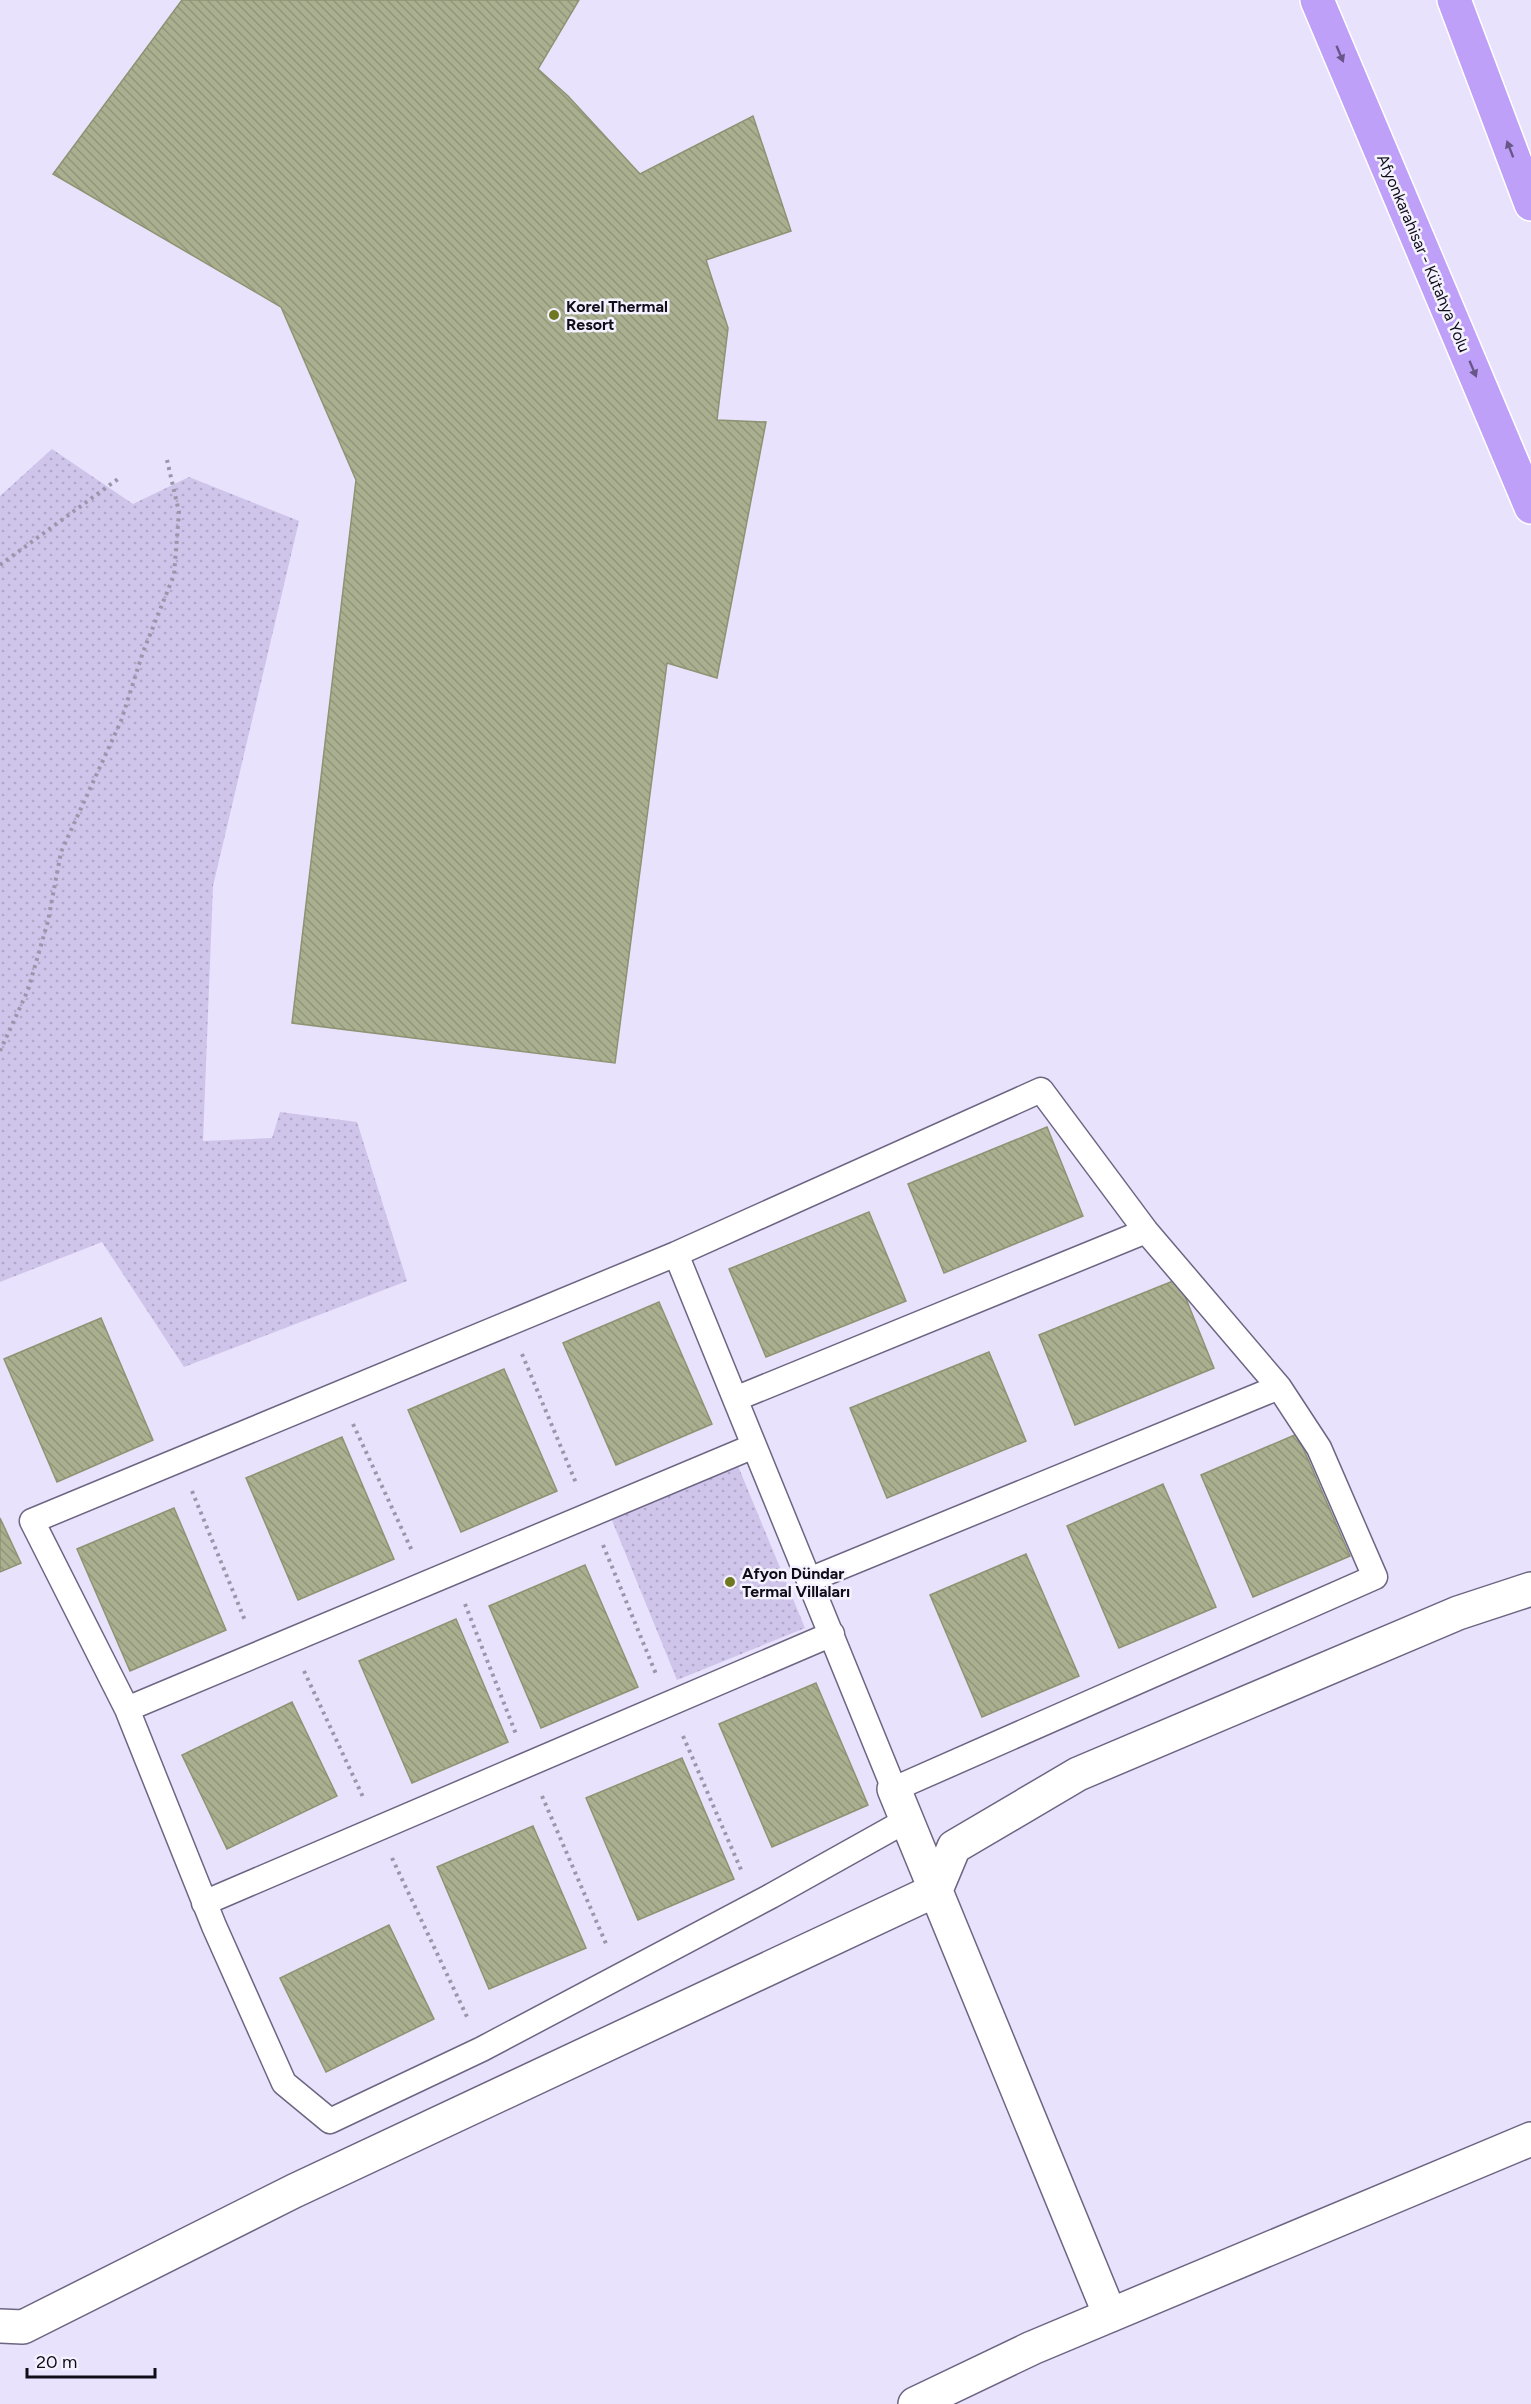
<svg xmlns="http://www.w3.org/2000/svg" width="1531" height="2404" viewBox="0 0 1531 2404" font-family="Figtree,sans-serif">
	<defs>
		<pattern id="grass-dots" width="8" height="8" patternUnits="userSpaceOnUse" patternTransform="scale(1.5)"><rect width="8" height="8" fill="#cfc4ea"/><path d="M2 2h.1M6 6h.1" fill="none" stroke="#b1a7c8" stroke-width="1.8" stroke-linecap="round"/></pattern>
		<pattern id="building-back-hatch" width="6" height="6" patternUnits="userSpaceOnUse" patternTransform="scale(1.5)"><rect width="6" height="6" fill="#aab08f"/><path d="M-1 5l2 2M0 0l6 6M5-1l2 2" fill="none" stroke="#91967b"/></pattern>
	</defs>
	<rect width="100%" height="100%" fill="#e9e2fc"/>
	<path fill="url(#grass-dots)" d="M52 449 133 504 189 477 299 521 213 886 203 1141 272 1138 280 1112 357 1122 407 1281 184 1367 102 1242 0 1282V496Z
		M738 1466 805 1628 677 1680 611 1518Z"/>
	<path fill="url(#building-back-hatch)" stroke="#8e9373" stroke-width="1.5" d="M182 0H579L538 69 568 96 640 174 753 116 791 231 706 260 728 328 717 420 766 422 717 678 667 663 615 1063 292 1023 356 480 281 307 53 174Z
		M1047 1127 1083 1216 944 1273 908 1184Z
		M869 1212 906 1301 766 1357 729 1269Z
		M1178 1279 1214 1368 1075 1425 1039 1335Z
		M659 1302 712 1424 616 1465 563 1343Z
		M101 1318 153 1440 57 1482 4 1359Z
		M989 1352 1026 1441 887 1498 850 1408Z
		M504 1369 557 1491 461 1532 408 1410Z
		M1297 1434 1350 1556 1253 1597 1201 1475Z
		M342 1437 394 1559 298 1600 246 1478Z
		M1163 1484 1216 1607 1119 1648 1067 1526Z
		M174 1508 226 1630 130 1671 77 1549Z
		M0 1518 21 1563 0 1572Z
		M1026 1554 1079 1676 982 1717 930 1595Z
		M585 1565 638 1687 541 1728 489 1606Z
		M456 1619 508 1742 412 1783 359 1661Z
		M816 1683 868 1805 772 1847 719 1724Z
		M292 1702 337 1796 227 1849 182 1755Z
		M682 1758 734 1879 638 1920 586 1798Z
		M533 1826 586 1948 489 1989 437 1867Z
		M389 1925 434 2019 326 2072 280 1978Z"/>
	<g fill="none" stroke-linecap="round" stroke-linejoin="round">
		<g stroke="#6d6582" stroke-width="27">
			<path id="service" d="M676 1254 894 1789 1375 1577 1319 1448 1279 1387 1146 1231 1041 1090 676 1254 32 1521 127 1709 214 1926 284 2083 330 2121 482 2049 771 1896 907 1820
				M735 1399 1146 1231
				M809 1580 1279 1387
				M127 1709 754 1446
				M204 1903 832 1634"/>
		</g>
		<g stroke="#6d6582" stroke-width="36">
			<path id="minor" d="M894 1789 1110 2315
				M0 2326 23 2327 294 2191 936 1890 954 1847 1078 1774 1458 1613 1531 1589"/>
		</g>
		<g stroke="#6d6582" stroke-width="36">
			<path id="tertiary" d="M915 2404 1032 2348 1531 2139"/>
		</g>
		<g stroke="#fff" stroke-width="36">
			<path id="trunk" d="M1317 0 1531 507
				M1454 0 1531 204"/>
		</g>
		<path stroke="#9c96ab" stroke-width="4" stroke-dasharray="3 4.5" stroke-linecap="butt" d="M0 565 118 479
			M0 1051 28 990 48 921 61 852 121 721 143 652 174 575 179 512 167 460
			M522 1354 576 1483
			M353 1424 413 1553
			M192 1491 246 1623
			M603 1545 656 1674
			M465 1604 516 1734
			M304 1671 363 1797
			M683 1736 742 1872
			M542 1796 607 1946
			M392 1858 468 2019"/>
		<use href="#service" stroke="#fff" stroke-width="24"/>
		<use href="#minor" stroke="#fff" stroke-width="33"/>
		<use href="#tertiary" stroke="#fff" stroke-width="33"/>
		<use href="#trunk" stroke="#bea0f8" stroke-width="33"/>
	</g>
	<defs><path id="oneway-solid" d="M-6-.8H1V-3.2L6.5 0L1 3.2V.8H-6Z" transform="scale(1.5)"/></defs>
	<g fill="#685688">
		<use href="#oneway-solid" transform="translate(1340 54) rotate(67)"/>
		<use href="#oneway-solid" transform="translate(1510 149) rotate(-111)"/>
		<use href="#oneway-solid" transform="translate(1473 369) rotate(67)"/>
	</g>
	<g fill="#6f7721" stroke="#f5f2ff" stroke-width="2">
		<circle cx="554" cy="315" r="6"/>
		<circle cx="730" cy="1582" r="6"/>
	</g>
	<g text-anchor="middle" stroke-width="5" stroke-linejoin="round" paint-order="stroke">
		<g font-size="16" fill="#110d18" stroke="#f5f2ff">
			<text transform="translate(1424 253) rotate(67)" y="6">Afyonkarahisar - Kütahya Yolu</text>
		</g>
		<g font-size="16" font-weight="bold" fill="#110d18" stroke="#f5f2ff" text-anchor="start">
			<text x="566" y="312">Korel Thermal<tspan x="566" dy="18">Resort</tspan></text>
			<text x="742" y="1579">Afyon Dündar<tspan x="742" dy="18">Termal Villaları</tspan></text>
		</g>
	</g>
	<path d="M27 2368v9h128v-9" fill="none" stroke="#110d18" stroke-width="3"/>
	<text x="36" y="2368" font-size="18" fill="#110d18" stroke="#f5f2ff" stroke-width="4.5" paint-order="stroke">20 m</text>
</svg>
